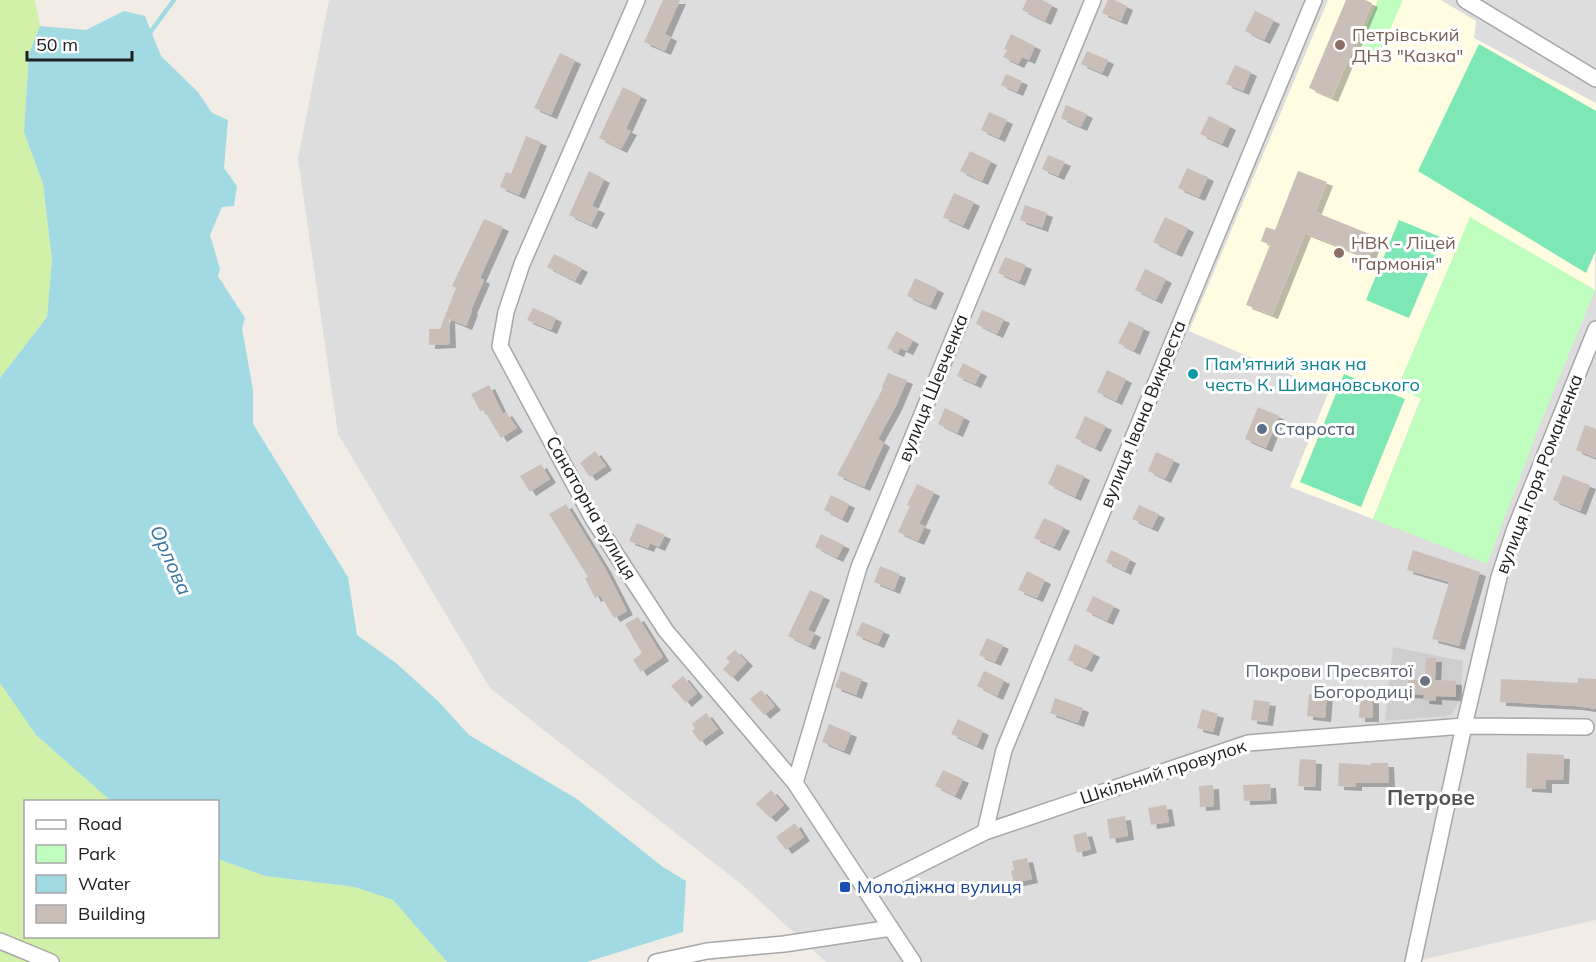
<svg xmlns="http://www.w3.org/2000/svg" width="1596" height="962" viewBox="0 0 1596 962" font-family="Mulish,sans-serif">
	<defs>
		<filter id="shadow"><feDropShadow dx="6" dy="4" stdDeviation="0" flood-color="#0004"/></filter>
	</defs>
	<rect width="100%" height="100%" fill="#f1ede6"/>
	<path fill="#dedddd" d="M329 0H1596V920L1412 962H826L741 884 490 688 338 434 298 159Z"/>
	<path fill="#fffce1" d="M1328 0H1441L1476 21 1474 38 1596 103 1595 290 1470 218 1398 387 1421 398 1373 519 1290 487 1329 391 1189 331Z"/>
	<path fill="#cecece" d="M1393 647 1463 661 1460 700 1452 714 1446 716 1385 721Z"/>
	<path fill="#d1f0a8" d="M0 0H35L40 26 29 53 24 132 43 184 52 260 47 317 0 378Z
		M0 683 36 735 111 801 26 802V936H218V859L265 876 355 887 393 900 447 962H0Z"/>
	<path fill="#c0fec0" d="M1378 0H1403L1379 54 1359 44Z
		M1470 217 1595 290 1539 427 1487 564 1373 519 1421 399 1398 387Z"/>
	<path fill="#7de7b5" d="M1479 44 1596 111V250L1586 273 1418 171Z
		M1399 220 1443 238 1409 318 1366 300Z
		M1344 374 1405 399 1361 507 1300 482Z"/>
	<path fill="#a2dae3" d="M124 11 145 16 161 56 198 92 212 113 228 120 224 168 237 186 234 206 222 207 210 235 220 269 218 276 245 318 242 328 253 390V424L348 577 357 635 396 663 438 701 469 735 577 799 663 867 686 881 683 932 587 962H447L393 900 355 887 265 876 218 859V802L111 801 36 735 0 683V378L47 317 52 260 43 184 24 132 29 53 40 26 86 30Z"/>
	<g fill="none" stroke-linecap="round" stroke-linejoin="round">
		<path stroke="#a2dae3" stroke-width="4.5" d="M149 34 174 0"/>
	</g>
	<path fill="#cabeb8" filter="url(#shadow)" d="M663 0H680L665 34 671 37 665 51 644 42Z
		M1027 0H1042L1052 5 1045 21 1022 10Z
		M1108 0H1114L1127 6 1121 21 1102 13Z
		M1346 0H1365L1372 3 1332 98 1309 88Z
		M1255 11 1274 20 1264 40 1245 31Z
		M1011 34 1035 46 1029 60 1022 57 1018 64 1003 57 1007 50 1004 49Z
		M1087 51 1108 60 1102 73 1081 64Z
		M560 53 575 60 551 115 534 108Z
		M1235 65 1251 72 1243 91 1226 84Z
		M1006 74 1022 81 1017 92 1001 85Z
		M623 87 641 96 626 129 631 131 621 149 599 138Z
		M1066 105 1087 114 1081 127 1061 118Z
		M989 112 1007 120 999 138 981 130Z
		M1209 116 1230 126 1222 144 1200 134Z
		M526 136 541 142 519 195 500 187 506 172 511 174Z
		M970 151 991 161 982 181 960 171Z
		M1048 155 1065 162 1058 176 1042 169Z
		M1187 168 1208 177 1199 197 1178 188Z
		M589 171 604 179 592 206 599 209 591 225 569 215Z
		M1298 171 1327 182 1315 212 1377 237 1369 258 1305 233 1272 315 1246 305 1270 245 1261 241 1266 227 1275 230Z
		M954 193 974 202 963 226 943 217Z
		M1025 205 1047 213 1042 228 1020 220Z
		M1165 217 1188 228 1176 253 1153 242Z
		M484 219 503 227 480 278 484 280 471 310 472 311 466 326 449 319 450 344 429 345V329H440L456 288 452 286Z
		M554 254 582 268 575 281 547 267Z
		M1005 257 1026 265 1019 282 998 273Z
		M1145 269 1166 279 1156 300 1135 290Z
		M915 278 938 289 930 306 907 296Z
		M533 308 556 318 551 330 527 320Z
		M982 310 1004 319 997 334 976 324Z
		M1129 321 1144 328 1134 351 1118 343Z
		M896 331 913 340 907 351 900 348 898 353 887 348Z
		M963 363 981 372 975 384 957 376Z
		M1107 370 1126 379 1116 401 1097 392Z
		M888 373 907 380 896 406 878 439 884 443 864 487 837 475 883 388 882 387Z
		M489 385 503 414 506 412 517 428 501 438 484 410 480 411 471 394Z
		M1258 407 1279 416 1266 448 1245 439Z
		M945 408 964 417 957 433 938 424Z
		M1085 416 1106 426 1095 448 1075 438Z
		M1585 425 1596 429V458L1576 450Z
		M595 451 606 466 590 477 580 463Z
		M1156 452 1174 460 1165 479 1148 471Z
		M541 464 550 479 530 492 520 476Z
		M1057 464 1084 476 1075 497 1048 484Z
		M1563 475 1590 485 1580 511 1553 500Z
		M917 484 934 492 919 524 925 526 918 541 898 532 910 506 907 505Z
		M831 495 849 504 842 519 824 510Z
		M566 504 605 568 627 611 614 618 600 595 595 598 585 578 588 577 549 514Z
		M1139 505 1159 514 1152 528 1132 519Z
		M1044 518 1064 527 1054 547 1034 538Z
		M637 523 665 535 659 547 650 543 648 548 629 541Z
		M821 534 844 545 837 558 815 547Z
		M1111 550 1130 559 1125 571 1106 562Z
		M1413 550 1480 572 1459 646 1432 639 1449 582 1407 570Z
		M880 566 900 574 894 590 874 582Z
		M1027 571 1045 580 1037 598 1018 590Z
		M810 590 824 596 808 630 815 633 809 646 788 636Z
		M1093 596 1114 606 1107 621 1086 611Z
		M638 617 663 657 641 672 633 660 642 653 625 624Z
		M862 622 884 631 878 644 856 635Z
		M987 638 1003 645 995 662 979 655Z
		M1075 644 1094 653 1086 668 1068 660Z
		M735 650 747 662 732 678 723 669 730 662 726 658Z
		M1426 658H1436L1435 680 1456 681V697L1436 696V701L1423 700 1424 695 1408 694V680H1425Z
		M841 671 862 679 856 695 835 687Z
		M984 671 1004 680 997 696 977 686Z
		M683 676 697 693 686 703 671 686Z
		M1578 678 1596 679V709L1576 706 1500 702 1501 679 1578 683Z
		M761 690 775 706 764 715 750 699Z
		M1309 694 1327 695 1325 718 1307 716Z
		M1360 695H1373V718H1359Z
		M1055 698 1083 708 1078 723 1050 713Z
		M1254 700 1270 702 1267 722 1251 720Z
		M1202 709 1218 714 1213 732 1197 728Z
		M706 713 718 729 700 742 692 731 695 728 692 724Z
		M958 719 983 731 977 746 951 734Z
		M829 724 851 733 844 751 822 742Z
		M1527 753 1564 755 1563 780H1546V789L1526 788Z
		M1300 759 1316 760 1315 787 1298 786Z
		M1339 763 1371 765V763H1388L1389 783H1356V787L1338 786Z
		M943 770 963 779 955 796 935 786Z
		M1270 784 1271 800 1244 801 1243 785Z
		M1213 785 1214 806 1200 807 1199 786Z
		M771 790 784 805 770 818 756 804Z
		M1166 805 1169 822 1151 825 1148 808Z
		M1125 816 1128 836 1110 839 1107 819Z
		M795 823 804 837 786 850 776 837Z
		M1086 832 1091 849 1077 853 1073 835Z
		M1027 858 1032 879 1014 883 1011 871 1014 870 1012 861Z"/>
	<g fill="none" stroke-linecap="round" stroke-linejoin="round">
		<g stroke="#a7a7a7" stroke-width="18">
			<path id="street" d="M637 0 522 264 506 312 500 346 593 519 666 631 795 783 913 962
				M1465 0 1596 79
				M795 783 859 567 1093 0
				M985 832 1004 750 1314 0
				M867 891 985 832 1248 743 1464 726 1586 727
				M0 941 51 962
				M656 962 707 951 784 944 891 928
				M1413 962 1464 726 1499 577 1514 531 1596 329"/>
		</g>
		<use href="#street" stroke="#fff" stroke-width="15"/>
	</g>
	<g fill="#8d6e63" stroke="#fff" stroke-width="2">
		<circle cx="1340" cy="45" r="6"/>
		<circle cx="1339" cy="253" r="6"/>
	</g>
	<circle fill="#0f9aa8" stroke="#fff" stroke-width="2" cx="1193" cy="374" r="6"/>
	<circle fill="#5c6f8a" stroke="#fff" stroke-width="2" cx="1262" cy="429" r="6"/>
	<circle fill="#6b7280" stroke="#fff" stroke-width="2" cx="1425" cy="681" r="6"/>
	<rect fill="#1a4fb4" stroke="#fff" stroke-width="2" x="839" y="881" width="12" height="12" rx="3"/>
	<g text-anchor="middle" stroke-width="6" stroke-linejoin="round" paint-order="stroke">
		<g font-size="18" fill="#785e54" stroke="#fff" text-anchor="start">
			<text x="1352" y="41">Петрівський<tspan x="1352" dy="21">ДНЗ "Казка"</tspan></text>
			<text x="1351" y="249">НВК - Ліцей<tspan x="1351" dy="21">"Гармонія"</tspan></text>
		</g>
		<g font-size="18" fill="#0d838f" stroke="#fff" text-anchor="start">
			<text x="1205" y="370">Пам'ятний знак на<tspan x="1205" dy="21">честь К. Шимановського</tspan></text>
		</g>
		<g font-size="18" fill="#202020" stroke="#fff">
			<text transform="translate(933 388) rotate(-68)" y="6">вулиця Шевченка</text>
			<text transform="translate(1143 414) rotate(-68)" y="6">вулиця Івана Викреста</text>
			<text transform="translate(1539 474) rotate(-69)" y="6">вулиця Ігоря Романенка</text>
			<text transform="translate(591 508) rotate(60)" y="6">Санаторна вулиця</text>
			<text transform="translate(1163 772) rotate(-18)" y="6">Шкільний провулок</text>
		</g>
		<g font-size="18" fill="#4e5e75" stroke="#fff" text-anchor="start">
			<text x="1274" y="435">Староста</text>
		</g>
		<g font-size="18" fill="#5b616d" stroke="#fff" text-anchor="end">
			<text x="1413" y="677">Покрови Пресвятої<tspan x="1413" dy="21">Богородиці</tspan></text>
		</g>
		<g font-size="18" fill="#164399" stroke="#fff" text-anchor="start">
			<text x="857" y="893">Молодіжна вулиця</text>
		</g>
		<g font-size="20" font-style="italic" fill="#3c77a1" stroke="#fff">
			<text transform="translate(171 560) rotate(66)" y="7">Орлова</text>
		</g>
		<g font-size="21" font-weight="bold" fill="#535353" stroke="#fff">
			<text x="1431" y="805">Петрове</text>
		</g>
	</g>
	<rect x="24" y="800" width="195" height="138" fill="#ffffff" stroke="#a6a6a6" stroke-width="1.5"/>
	<rect x="36" y="820" width="30" height="9" fill="#ffffff" stroke="#a6a6a6" stroke-width="1.5"/>
	<text x="78" y="830" font-size="18" fill="#202020">Road</text>
	<rect x="36" y="845" width="30" height="18" fill="#c0fec0" stroke="#a6a6a6" stroke-width="1.5"/>
	<text x="78" y="860" font-size="18" fill="#202020">Park</text>
	<rect x="36" y="875" width="30" height="18" fill="#a2dae3" stroke="#a6a6a6" stroke-width="1.5"/>
	<text x="78" y="890" font-size="18" fill="#202020">Water</text>
	<rect x="36" y="905" width="30" height="18" fill="#cabeb8" stroke="#a6a6a6" stroke-width="1.5"/>
	<text x="78" y="920" font-size="18" fill="#202020">Building</text>
	<path d="M27 51v9h105v-9" fill="none" stroke="#202020" stroke-width="3"/>
	<text x="36" y="51" font-size="18" fill="#202020" stroke="#ffffff" stroke-width="4.5" paint-order="stroke">50 m</text>
</svg>
